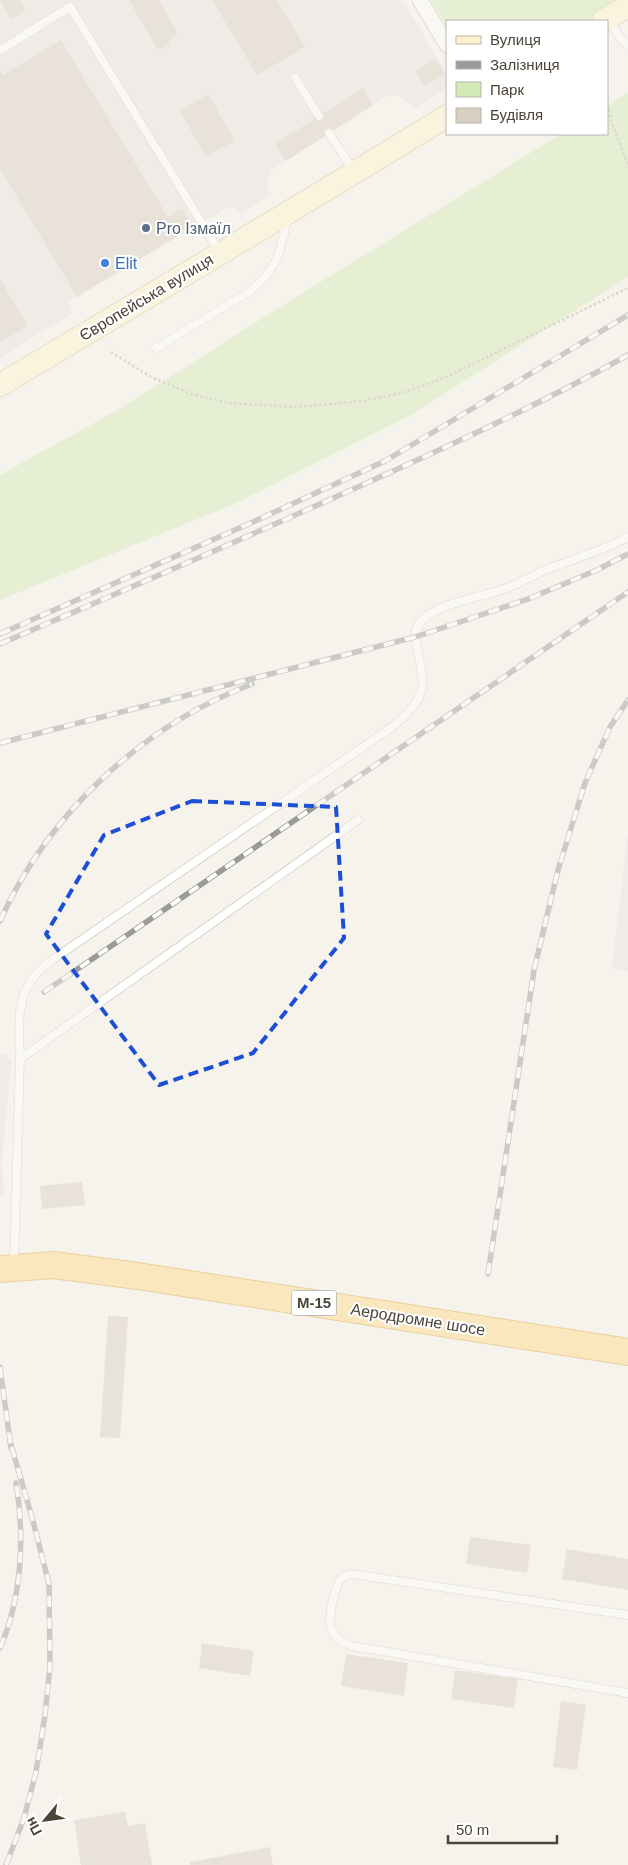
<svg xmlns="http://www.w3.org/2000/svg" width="628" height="1865" viewBox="0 0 628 1865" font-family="Helvetica,sans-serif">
	<rect width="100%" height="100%" fill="#f6f3ec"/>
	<path fill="#e6e2dd" d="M0 0H403L447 75V88L413 109 408 102 399 96H389L384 98 272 170 267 182 270 195 239 214 233 205 193 227 67 302 72 313 0 358Z
		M628 832V971L612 968Z
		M0 1054H5L11 1062 2 1161 4 1195H0Z"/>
	<path fill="#d2eab5" d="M431 0H622L586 21H447V25Z
		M628 93V277L411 415 234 504 0 600V475L121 408 288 302 561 134H607V106Z"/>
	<path fill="#d8cfc1" d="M0 0H20L26 10 12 19Z
		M129 0H159L178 34 168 40 170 44 158 50Z
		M212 0H277L305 47 257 75Z
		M61 40 168 217 182 208 193 227 77 297 0 169V70L3 75Z
		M436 59 445 74 425 86 415 71Z
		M363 88 373 105 286 161 275 144Z
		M208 94 235 140 206 157 180 111Z
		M0 279 28 326 0 342Z
		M82 1182 85 1205 42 1209 40 1186Z
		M108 1316 128 1317 120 1438 100 1437Z
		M470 1537 531 1545 527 1573 466 1564Z
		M567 1549 628 1559V1590L562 1579Z
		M202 1643 254 1651 250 1676 199 1668Z
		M346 1654 408 1663 404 1696 341 1686Z
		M455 1670 518 1679 514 1708 451 1699Z
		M561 1701 586 1705 577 1770 553 1767Z
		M125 1812 128 1826 145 1823 152 1865H81L74 1820Z
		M270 1847 273 1865H190V1862Z"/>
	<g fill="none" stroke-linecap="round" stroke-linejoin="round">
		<g stroke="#c2bbae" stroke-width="9">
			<path id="service" d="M609 20 621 39 628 45
				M0 50 70 7 219 251
				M295 78 319 116
				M329 133 354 171
				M156 348 249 292 265 277 277 259 284 235 285 225 283 219
				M20 1059C19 1029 15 997 37 973 42 967 49 963 55 958L392 727C434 693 423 685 415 637 416 626 422 618 431 613 448 602 484 596 504 589 520 584 534 574 550 568 576 558 603 551 628 537
				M14 1265 20 1059 358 820
				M628 1615 352 1574C347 1575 344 1576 341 1579 334 1586 328 1619 331 1628 334 1638 343 1643 352 1646L628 1693"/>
		</g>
		<g stroke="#c2bbae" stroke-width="17">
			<path id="minor" d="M420 0 447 45"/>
		</g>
		<g stroke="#d6c79b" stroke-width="24">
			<path id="secondary" d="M603 21 628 6
				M0 385C149 296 299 207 447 116"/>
		</g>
		<g stroke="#e0a43c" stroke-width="28">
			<path id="trunk" d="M0 1269 53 1265 138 1276 628 1352"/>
		</g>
		<path stroke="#c4b79f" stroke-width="2.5" stroke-dasharray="2.5 2.5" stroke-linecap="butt" d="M607 100 611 120 628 165
			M111 352 151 377 194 395 229 403 294 407 363 401 405 392 446 377 628 288"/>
		<use href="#service" stroke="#fff" stroke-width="8"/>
		<use href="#minor" stroke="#fff" stroke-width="15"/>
		<use href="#secondary" stroke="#fff3cd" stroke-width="22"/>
		<use href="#trunk" stroke="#ffd985" stroke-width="26"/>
		<g stroke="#9a9a9a" stroke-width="5.5">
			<path id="rail" d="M0 634 253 522 385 461 628 315
				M0 644C120 592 241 540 360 486 451 445 541 404 628 355
				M0 743 415 637 528 599 597 570 628 554
				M0 921C48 814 142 726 252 684
				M44 992 628 592
				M488 1274 534 970 558 870 585 783 610 727 628 700
				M0 1367 11 1448
				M0 1648C22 1598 25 1537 16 1483
				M6 1865 24 1818 36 1772 45 1715 50 1667 49 1584 33 1521 10 1441"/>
		</g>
		<use href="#rail" stroke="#fff" stroke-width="4" stroke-dasharray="11" stroke-linecap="butt"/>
	</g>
	<path d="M0 0H628V1865H0ZM192 801 336 807 344 938 253 1053 159 1085 46 934 104 835Z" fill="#f6f3ec" fill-opacity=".55" fill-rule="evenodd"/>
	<path fill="none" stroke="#1d4ed8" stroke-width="4" stroke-dasharray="10 6" stroke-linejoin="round" d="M192 801 336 807 344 938 253 1053 159 1085 46 934 104 835Z"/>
	<circle fill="#5c6f8a" stroke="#fff" stroke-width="2" cx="146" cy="228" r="5"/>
	<circle fill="#3f7fe0" stroke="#fff" stroke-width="2" cx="105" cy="263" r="5"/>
	<g text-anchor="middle" stroke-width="4" stroke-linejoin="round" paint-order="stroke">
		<rect fill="#fff" stroke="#817c74" stroke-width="1" x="291.5" y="1290.5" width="45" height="25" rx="4"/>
		<g font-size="15" font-weight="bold" fill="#4b4439">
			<text x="314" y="1308">М-15</text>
		</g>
		<g font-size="16" fill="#4e5e75" stroke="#fff" text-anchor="start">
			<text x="156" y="234">Pro Ізмаїл</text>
		</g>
		<g font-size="16" fill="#366cbe" stroke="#fff" text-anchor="start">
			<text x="115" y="269">Elit</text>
		</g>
		<g font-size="16" fill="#4b4439" stroke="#fff">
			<text transform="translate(146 297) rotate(-31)" y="6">Європейська вулиця</text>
			<text transform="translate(418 1319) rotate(9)" y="6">Аеродромне шосе</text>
		</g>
	</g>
	<rect x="446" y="20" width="162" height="115" fill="#ffffff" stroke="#b7b4b0"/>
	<rect x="456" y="36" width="25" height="8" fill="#fff3cd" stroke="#b7b4b0"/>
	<text x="490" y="45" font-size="15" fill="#4b4439">Вулиця</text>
	<rect x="456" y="61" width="25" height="8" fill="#9a9a9a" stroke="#b7b4b0"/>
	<text x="490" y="70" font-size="15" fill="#4b4439">Залізниця</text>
	<rect x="456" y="82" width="25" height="15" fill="#d2eab5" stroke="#b7b4b0"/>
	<text x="490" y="95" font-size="15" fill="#4b4439">Парк</text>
	<rect x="456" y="108" width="25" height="15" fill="#d8cfc1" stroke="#b7b4b0"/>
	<text x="490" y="120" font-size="15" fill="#4b4439">Будівля</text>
	<g transform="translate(45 1820) rotate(241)" stroke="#ffffff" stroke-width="4" paint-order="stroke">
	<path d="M0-4L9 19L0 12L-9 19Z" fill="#4b4439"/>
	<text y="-8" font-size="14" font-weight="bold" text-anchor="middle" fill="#4b4439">Пн</text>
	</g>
	<path d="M448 1835v8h109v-8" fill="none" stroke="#4b4439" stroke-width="2.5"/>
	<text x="456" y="1835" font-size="15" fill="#4b4439" stroke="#ffffff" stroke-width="4" paint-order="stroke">50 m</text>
</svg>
